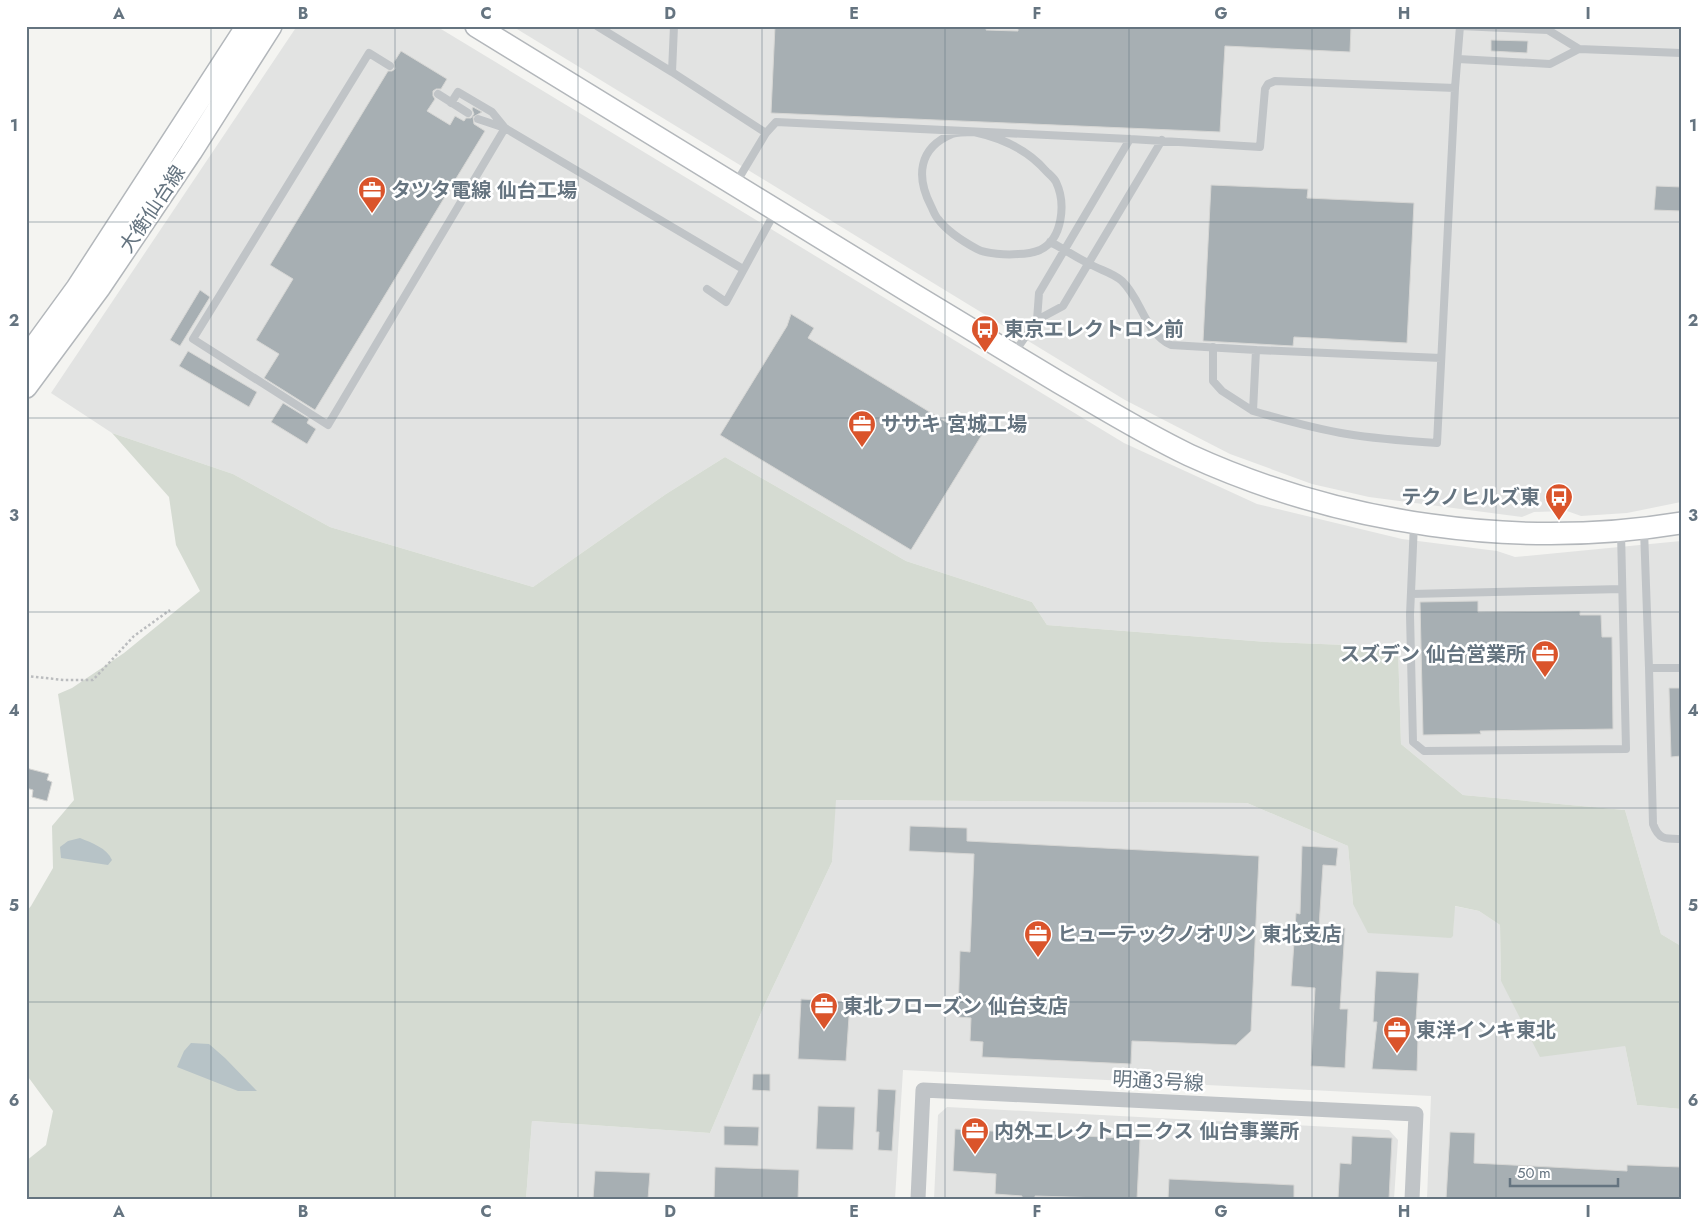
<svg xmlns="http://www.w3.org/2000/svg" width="1707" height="1225" viewBox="0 0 1707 1225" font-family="Jost,'Noto Sans JP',sans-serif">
	<rect width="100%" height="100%" fill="#f4f4f1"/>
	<path fill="#e2e3e2" d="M297 26H436L1124 443 1257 504 1402 539 1497 551 1515 557 1681 541V946L1661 934 1625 810 1463 795 1401 744 1398 647 1267 642 1047 625 1032 602 906 561 725 457 666 494 533 587 330 527 233 474 112 433 51 393Z
		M512 26H1681V502L1627 513 1581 516 1567 511 1534 512 1522 517 1369 497 1312 484 1230 454 1125 400Z
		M835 800 1247 803 1348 846 1353 904 1453 935 1454 906 1479 911 1500 925 1501 981 1625 1046 1637 1105 1681 1109V1199H1427L1431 1096 903 1070 895 1199H526L532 1121 710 1133 764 1006 832 862Z
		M947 1107 1389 1130 1398 1140 1394 1199H934L938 1115Z"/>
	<path fill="#d5dbd2" d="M112 433 233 474 330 527 533 587 666 494 725 457 906 561 1032 602 1047 625 1267 642 1398 647 1401 744 1463 795 1625 810 1661 934 1681 946V1109L1637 1105 1625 1046 1540 1057 1501 981 1500 925 1479 911 1455 906 1453 936 1451 938 1368 933 1353 904 1348 846 1247 803 836 800 832 862 764 1006 710 1133 532 1121 526 1199H26V1161L46 1145 53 1111 26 1074V912L31 906 53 868 52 826 74 800 58 694 72 688 124 653 200 591 176 545 169 497Z"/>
	<path fill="#b7c3c7" d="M80 838C92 843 107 848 112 860L108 865 61 858 60 847 68 841Z
		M191 1043 209 1044 225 1058 257 1091H238L177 1067 184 1051Z"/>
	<path fill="#a7afb3" stroke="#d6d6d4" d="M775 26H987L986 30 1018 31V26H1351L1350 52 1225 46 1220 132 771 113Z
		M1491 40 1528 41 1527 53 1491 51Z
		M401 51 447 79 441 89H436L433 91V96L435 99 427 111 450 125 455 116 464 121 466 118H471L474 114 472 109 473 107 482 112 473 117 474 124 485 131 315 410 264 378 279 354 256 340 293 279 270 265 388 71H392L395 69 394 62Z
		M1211 185 1308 189 1307 198 1414 203 1407 343 1294 337 1293 346 1203 341Z
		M1656 186 1681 187V211L1654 210Z
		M200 290 210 297 180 346 170 340Z
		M791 314 814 328 808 338 956 428 962 420 983 433 911 550 720 435 787 326Z
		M188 351 257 392 249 407 179 366Z
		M283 403 309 419 307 423 316 429 307 444 271 422Z
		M1478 601V612L1580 611V615H1601L1602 637H1612L1613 729 1480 731 1481 734 1423 735 1420 602Z
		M1669 688H1681V756L1671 757Z
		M26 768 49 774 47 780 52 782 47 801 32 797 33 790 26 788Z
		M910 826 967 828V841L1259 856 1251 1031 1236 1045 1132 1041 1131 1064 982 1057 983 1042 970 1041 971 1018 958 1017 960 951 970 952 974 854 909 851Z
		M1302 846 1338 848 1336 866 1323 865 1319 927 1345 928 1340 1009H1348L1345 1068 1311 1066 1315 988 1291 986 1296 913 1300 914Z
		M1376 971 1419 973 1415 1037H1418L1417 1071 1372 1069 1377 1022H1373Z
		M801 999 850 1002 846 1061 798 1059Z
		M753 1074H770V1091L752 1090Z
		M878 1089 896 1090 892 1151 878 1150 879 1132H876Z
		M818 1106 855 1107 853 1150 816 1149Z
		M724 1126 759 1127 758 1146 724 1145Z
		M955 1129 1140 1139 1137 1199 1035 1196V1199H1022V1196L995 1194 996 1174 953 1171Z
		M1450 1132 1475 1133 1474 1163 1627 1171V1165L1681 1167V1199H1446Z
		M1352 1136 1392 1138 1389 1199H1338L1340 1163 1351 1164Z
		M715 1167 799 1170 798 1199H714Z
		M595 1171 650 1173 648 1199H593Z
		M1169 1179 1294 1185V1199H1168Z"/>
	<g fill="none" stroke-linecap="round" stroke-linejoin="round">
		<g stroke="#b3b7bb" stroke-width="24">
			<path id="secondary" d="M476 26C621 114 765 205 911 293 961 323 1010 353 1060 383 1103 408 1145 434 1189 455 1340 524 1517 550 1681 523
				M26 358 77 288 247 26
				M26 387 100 287 191 152 271 26"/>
		</g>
		<path stroke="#babcbe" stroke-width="2.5" stroke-dasharray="2.5 2.5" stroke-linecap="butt" d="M26 676 64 680H93L134 636 170 610"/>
		<path stroke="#c0c4c7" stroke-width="8" d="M597 26 672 72
			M674 26 672 72 766 133 776 122 1130 139 1260 147 1265 89 1268 84 1275 81 1455 88 1460 26 1548 30 1579 49
			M1458 59 1550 64 1579 49 1681 53
			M390 66 369 53 193 339 328 425 505 128
			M438 94 468 113
			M451 103 458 92 492 112 505 128
			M478 119 505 128 743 269
			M974 132C1002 138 1027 149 1046 171 1049 174 1054 178 1056 182 1066 203 1063 239 1040 250 1033 253 1025 254 1018 254 1007 255 986 254 977 249 964 242 947 231 938 219 935 216 933 210 931 206 916 177 918 148 952 134 958 132 967 132 974 132Z
			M736 183 766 133
			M1050 242C1063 248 1075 257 1088 263 1099 270 1112 272 1122 281 1142 300 1144 332 1171 345L1256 350 1253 411 1222 391 1213 381V347
			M707 289 726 302 775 212
			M1037 320 1039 293 1130 139
			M1256 350 1441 358
			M1014 353 1037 320 1063 306 1162 140
			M1253 411C1284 420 1316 429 1347 434 1377 439 1407 441 1437 443L1455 88
			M1414 523 1410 615 1413 742 1424 751 1626 749 1621 532
			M1644 530 1649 668 1653 824C1659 840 1665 839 1681 839
			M1411 594 1622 589
			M1649 668H1681"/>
		<path stroke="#c0c4c7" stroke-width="15" d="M918 1199 923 1090 1416 1114 1412 1199"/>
		<use href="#secondary" stroke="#fff" stroke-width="21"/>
	</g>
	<path fill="none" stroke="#657480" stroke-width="1" stroke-opacity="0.55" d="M211 26V1199M395 26V1199M578 26V1199M762 26V1199M945 26V1199M1129 26V1199M1312 26V1199M1496 26V1199M26 222H1681M26 418H1681M26 612H1681M26 808H1681M26 1002H1681"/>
	<defs>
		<g id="office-pin" transform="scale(1.4375)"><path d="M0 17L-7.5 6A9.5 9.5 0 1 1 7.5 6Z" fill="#da542b" stroke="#fff"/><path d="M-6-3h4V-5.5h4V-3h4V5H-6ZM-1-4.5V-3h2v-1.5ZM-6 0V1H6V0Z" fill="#fff"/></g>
		<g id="bus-pin" transform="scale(1.4375)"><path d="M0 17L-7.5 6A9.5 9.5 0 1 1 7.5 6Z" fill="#da542b" stroke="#fff"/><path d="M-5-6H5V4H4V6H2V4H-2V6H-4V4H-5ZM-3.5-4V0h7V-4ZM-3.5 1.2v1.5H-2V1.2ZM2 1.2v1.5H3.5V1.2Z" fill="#fff"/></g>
	</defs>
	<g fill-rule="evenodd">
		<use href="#office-pin" x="372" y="190"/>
		<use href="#bus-pin" x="985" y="329"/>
		<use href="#office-pin" x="862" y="424"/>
		<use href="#bus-pin" x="1559" y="497"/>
		<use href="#office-pin" x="1545" y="654"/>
		<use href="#office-pin" x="1038" y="934"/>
		<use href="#office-pin" x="824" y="1006"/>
		<use href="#office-pin" x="1397" y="1030"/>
		<use href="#office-pin" x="975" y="1131"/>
	</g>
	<g text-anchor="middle" stroke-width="5" stroke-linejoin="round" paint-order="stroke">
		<g font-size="20" font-weight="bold" fill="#657480" stroke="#fff" text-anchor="start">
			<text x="391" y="197">タツタ電線 仙台工場</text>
			<text x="1004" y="336">東京エレクトロン前</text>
			<text x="881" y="431">ササキ 宮城工場</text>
			<text x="1540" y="504" text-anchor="end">テクノヒルズ東</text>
			<text x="1526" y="661" text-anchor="end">スズデン 仙台営業所</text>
			<text x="1057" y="941">ヒューテックノオリン 東北支店</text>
			<text x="843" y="1013">東北フローズン 仙台支店</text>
			<text x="1416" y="1037">東洋インキ東北</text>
			<text x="994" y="1138">内外エレクトロニクス 仙台事業所</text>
		</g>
		<g font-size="20" fill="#657480" stroke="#fff">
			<text transform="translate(152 209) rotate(-56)" y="7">大衡仙台線</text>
			<text transform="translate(1158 1081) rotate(3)" y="7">明通３号線</text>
		</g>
	</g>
	<rect width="1707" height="1225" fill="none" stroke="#ffffff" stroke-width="55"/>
	<path d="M1510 1178v8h108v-8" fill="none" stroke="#657480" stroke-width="2.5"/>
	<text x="1517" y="1178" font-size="15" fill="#657480" stroke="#ffffff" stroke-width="4" paint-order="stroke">50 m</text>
	<rect x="28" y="28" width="1652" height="1170" fill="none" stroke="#657480" stroke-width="2"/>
	<g font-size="16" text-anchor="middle" font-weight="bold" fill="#657480">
		<text x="119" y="19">A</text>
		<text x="303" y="19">B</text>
		<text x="486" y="19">C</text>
		<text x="670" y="19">D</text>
		<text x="854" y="19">E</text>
		<text x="1037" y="19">F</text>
		<text x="1221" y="19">G</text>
		<text x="1404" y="19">H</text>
		<text x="1588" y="19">I</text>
		<text x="14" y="131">1</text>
		<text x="1693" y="131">1</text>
		<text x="14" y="326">2</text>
		<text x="1693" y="326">2</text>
		<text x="14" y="521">3</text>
		<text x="1693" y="521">3</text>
		<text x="14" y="716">4</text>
		<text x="1693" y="716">4</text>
		<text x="14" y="911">5</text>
		<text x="1693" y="911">5</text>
		<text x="14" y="1106">6</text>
		<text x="1693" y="1106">6</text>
		<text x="119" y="1217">A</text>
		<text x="303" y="1217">B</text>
		<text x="486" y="1217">C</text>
		<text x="670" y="1217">D</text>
		<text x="854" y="1217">E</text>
		<text x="1037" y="1217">F</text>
		<text x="1221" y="1217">G</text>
		<text x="1404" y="1217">H</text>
		<text x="1588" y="1217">I</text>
	</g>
</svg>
